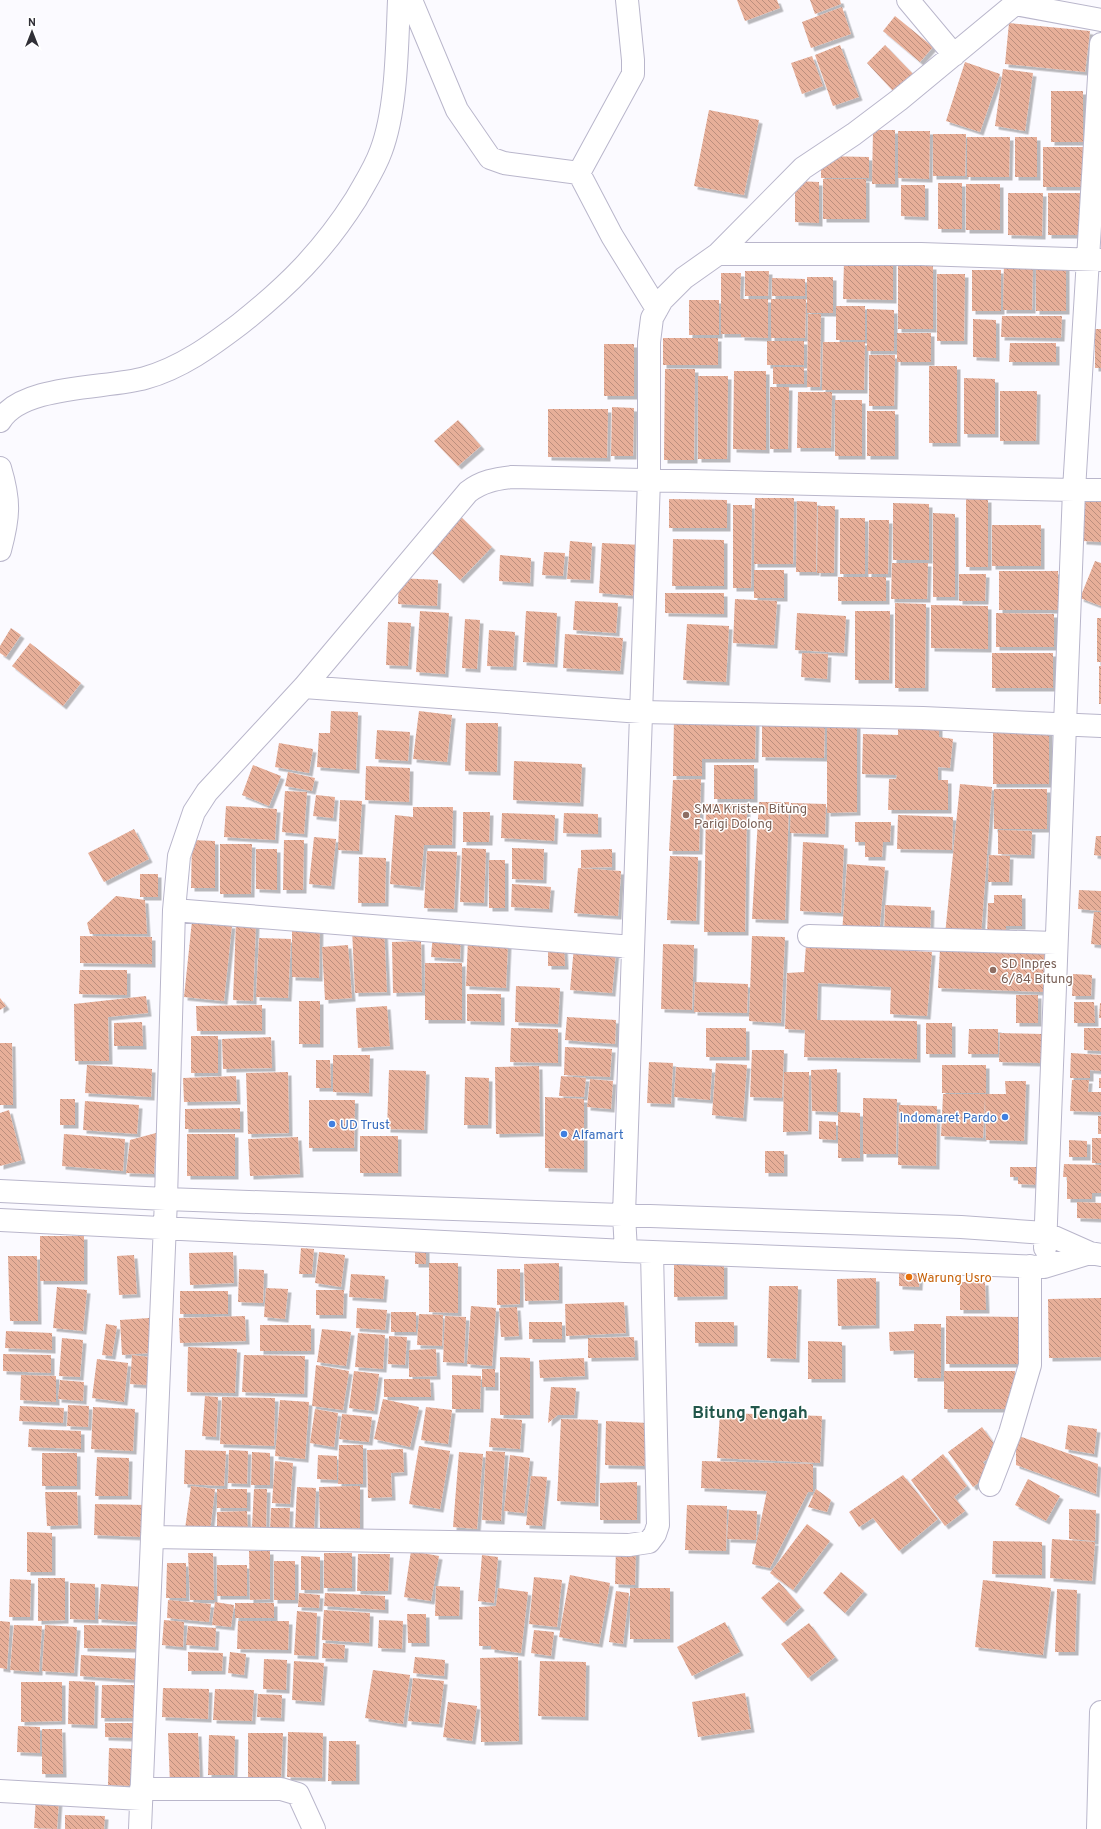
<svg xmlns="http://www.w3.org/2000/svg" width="1101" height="1829" viewBox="0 0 1101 1829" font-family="Overpass,sans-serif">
	<defs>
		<pattern id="building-back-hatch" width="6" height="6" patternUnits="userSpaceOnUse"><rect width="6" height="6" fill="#e7af99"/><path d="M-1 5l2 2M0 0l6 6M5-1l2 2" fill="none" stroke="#bc8f7e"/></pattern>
		<filter id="shadow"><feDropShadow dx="3.5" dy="3.5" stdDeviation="0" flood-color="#0004"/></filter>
	</defs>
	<rect width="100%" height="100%" fill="#fbfaff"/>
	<path fill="url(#building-back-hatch)" filter="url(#shadow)" d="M737 0H777L780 8 745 21Z
		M810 0H840L841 4 815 14Z
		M842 7 851 34 811 48 802 22Z
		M895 16 933 47 920 62 883 31Z
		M1009 23 1090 31 1085 72 1005 64Z
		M840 45 859 97 833 106 815 55Z
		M885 45 914 75 895 93 867 63Z
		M812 56 823 86 802 94 791 63Z
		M965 62 1000 74 980 132 946 121Z
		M1003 69 1033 73 1025 131 995 126Z
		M1051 91H1083V142H1051Z
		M709 110 759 120 744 195 694 186Z
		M873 130H895V184H872Z
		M898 131H930L929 179 898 178Z
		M933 134H966L965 176H933Z
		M967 137H1010L1009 177H967Z
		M1015 137H1037V177H1015Z
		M1043 147H1086L1085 187H1043Z
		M821 156 869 157V178H821Z
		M823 179H866V219H823Z
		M795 181 819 182V223L795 222Z
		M938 183H962V229H938Z
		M966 184H1000V230H966Z
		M901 185H925V217L901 216Z
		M1008 193H1043L1042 236 1008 235Z
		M1048 193H1080V235H1048Z
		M844 261H893V300L843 299Z
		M1004 261H1033L1032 310H1003Z
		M898 266H933V329H898Z
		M1036 266H1066V311H1036Z
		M972 270H1001V311H972Z
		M745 271H769L768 296H745Z
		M721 273H741L740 299H768V338L741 337V334H721Z
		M937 274H965L964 341H937Z
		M807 277H833V313H807Z
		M772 278 805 279V296H772Z
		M771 299H806L805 338H771Z
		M689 300H719V335H689Z
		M836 306H865V340H836Z
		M867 309 894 310V351H867Z
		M808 314H821L820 387H807Z
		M1002 316H1062L1061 338 1001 337Z
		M973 319 996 320V358L973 357Z
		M1095 329H1101V368H1095Z
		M897 333H931V362H897Z
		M663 338H718V365H663Z
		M767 341H804V365H767Z
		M823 342H865L864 390H822Z
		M1010 343H1056V362H1009Z
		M604 344H634V396H604Z
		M869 355H895L894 406H869Z
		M929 366H957V443H929Z
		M773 367H804V384H773Z
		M665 369H695L694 460H664Z
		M734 371H766V450L733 449Z
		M698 376H728L727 459H698Z
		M964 378 995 379V434H964Z
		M770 387H789L788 449H770Z
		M1000 391H1037L1036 441H1000Z
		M798 392H832L831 448H797Z
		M835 400H862V456H835Z
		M612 407 634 408 633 456H611Z
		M548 409H608L607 458 548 457Z
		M867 411H895V456H867Z
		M458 420 481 446 458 466 434 441Z
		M1084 496H1101V542L1083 541Z
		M755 498H794L793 564H754Z
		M669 499 727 500V528H669Z
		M966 499H988V567H966Z
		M797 501 817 502 816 572H796Z
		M893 503 929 504V560H893Z
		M733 505H752L751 588H733Z
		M818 506H835L834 573H817Z
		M933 513 955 514V597H933Z
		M458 514 492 547 460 580 426 547Z
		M840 518H865V574H840Z
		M869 520H889L888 574H868Z
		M992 525H1041V566H992Z
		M673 539 724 540V586H672Z
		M570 541 592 543 590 580 567 579Z
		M602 543 641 545 638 596 599 593Z
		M544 552 565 553 563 576 542 575Z
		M500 555 531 558 530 583 499 581Z
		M1095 561 1101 563V606L1080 598Z
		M892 563H928L927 599H891Z
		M754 570H784V598H754Z
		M999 571H1058V610H999Z
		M959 574H986L985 601H959Z
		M838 577H886V601H838Z
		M399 578 438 580 437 606 398 604Z
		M665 593H724V614L665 613Z
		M735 599 777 601 774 645 733 643Z
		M575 601 618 603 616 633 573 630Z
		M895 603 926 604 925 688H895Z
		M931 605 988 606V649L931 648Z
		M420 611 449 613 445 674 416 672Z
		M526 611 557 613 554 664 523 662Z
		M855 611H890L889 680H855Z
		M797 613 846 616 844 653 795 650Z
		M996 613 1054 614V647H996Z
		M1097 618H1101V662H1097Z
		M465 619 480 620 477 669 462 668Z
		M388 622 411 623 408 666 386 665Z
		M687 624 729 626 726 682 683 680Z
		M11 628 21 635 6 657 0 653V646Z
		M489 630 515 632 513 667 487 666Z
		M565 634 623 638 620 671 563 668Z
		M30 643 81 683 63 706 12 666Z
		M802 653 828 654 827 679 801 677Z
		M992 653H1053V688H992Z
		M1099 666H1101V704H1099Z
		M331 711 358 712 356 770 317 767 319 733H330Z
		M419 711 452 715 447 762 413 759Z
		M674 717H756L755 759H702V776H673Z
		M827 718H857V812L827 813Z
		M762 719H825L824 758 762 757Z
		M466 723H498L497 772 465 771Z
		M898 723 939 724V737L953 739 950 768 938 767V780H948V810H888L889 779H896L897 775 862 774 863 734 898 735Z
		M377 730 410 732 408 761 375 759Z
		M993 731H1049V784H993Z
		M279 743 313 749 309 773 275 767Z
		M514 761 582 764 580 803 513 800Z
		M253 765 281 776 269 806 242 795Z
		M714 765H754V799H714Z
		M366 766 410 768 409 802 365 800Z
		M288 772 315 778 312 791 285 786Z
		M701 779 699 851H669L673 780Z
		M960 784 992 787 981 936 945 935Z
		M994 789H1047V829H994Z
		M285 791 307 792 304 834 282 832Z
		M316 795 335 797 333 818 313 816Z
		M340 800 362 801 359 851 338 850Z
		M759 802H789L785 920 752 919Z
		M791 803 826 804 825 834 790 833Z
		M706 804H747L745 932H704Z
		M226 806 277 809 275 840 224 837Z
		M413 807H453L452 845H424L420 887 390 884 395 815 413 817Z
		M463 812H490L489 842H463Z
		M502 813 555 815 554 841 501 838Z
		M564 813 598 814V834L563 833Z
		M898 815 953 817 952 850 897 849Z
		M855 822H891L890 842H883L882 857H865V842H855Z
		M134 829 149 859 104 882 88 853Z
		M998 830 1032 831 1031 855 998 854Z
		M1096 836H1101V856L1094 855Z
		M314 837 336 839 331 886 309 884Z
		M192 840 215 841V888H191Z
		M284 840H304L303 890H283Z
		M803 842 844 845 841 913 800 911Z
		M220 844H252L251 894H220Z
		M462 848 486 849 484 903 460 902Z
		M512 848 544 849 543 880 512 879Z
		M256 849H277V890L256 889Z
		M612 849V867L581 868V850Z
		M427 851 457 852 454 909 424 908Z
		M989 855 1010 856 1009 882H988Z
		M670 856 698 857 696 921 667 920Z
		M359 857 386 858 385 903H358Z
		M489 860H505V908H489Z
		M847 864 885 867 879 936 842 933Z
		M578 868 621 871 618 916 574 913Z
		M140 874H158V897H140Z
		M512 884 551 887 549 909 511 907Z
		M1079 890 1101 891V911L1078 909Z
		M994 895H1022V926H1006V937H987L988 903H994Z
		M116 896 145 900 147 934H90L87 923Z
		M885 905 931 907 930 936 884 934Z
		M1094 912H1101V945L1091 944Z
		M192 921 232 925 224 1001 184 997Z
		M236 921 256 922 253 1001 233 1000Z
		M292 922H320L319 978 292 977Z
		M384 928 387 992 355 993 352 929Z
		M433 933 461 934 460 959 431 957Z
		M80 936 152 937V964L80 963Z
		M752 936 785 937 781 1023 749 1021Z
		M259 938 291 939 288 998 256 997Z
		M468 940 508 943 506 988 466 986Z
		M421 941 422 992 393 993 392 942Z
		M564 943 565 966H548V944Z
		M663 944 694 945 692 1010 661 1009Z
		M348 945 352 998 325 1000 322 947Z
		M806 945 932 952 927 1016 890 1014 891 987 818 983 817 1020 917 1021V1059L804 1057 805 1030 785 1029 787 973 804 972Z
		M574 947 616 951 612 993 570 990Z
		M940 948 1047 951 1045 992 938 988Z
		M425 963H462V1020H425Z
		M80 970H127V995L79 994Z
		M1073 974 1092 975 1091 996H1072Z
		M695 982 748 984 747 1013 694 1012Z
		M516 986 560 988 558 1024 515 1022Z
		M467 994H501V1022L467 1021Z
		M1016 995H1038V1023H1016Z
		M146 996 148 1013 108 1017 109 1061H75L74 1004Z
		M0 998 6 1006 0 1010Z
		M299 1001H320V1044H299Z
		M1074 1002H1094L1095 1023H1074Z
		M1100 1003H1101V1018H1099Z
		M262 1005V1031H197L196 1006Z
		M387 1006 390 1046 358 1048 356 1008Z
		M567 1017 616 1020 615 1044 565 1040Z
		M142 1022 143 1046H114V1023Z
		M926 1023H952V1054H926Z
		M511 1028 558 1029V1063L510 1062Z
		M706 1028H746V1057H706Z
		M1084 1028H1101V1051L1084 1050Z
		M969 1029H998V1054H968Z
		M1000 1033 1042 1034V1063L999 1062Z
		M191 1036H218V1073H191Z
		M271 1037 272 1068 223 1069 222 1039Z
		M0 1043H12L13 1105H0Z
		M565 1047 612 1049 610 1077 564 1075Z
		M752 1050H784L782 1098 750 1097Z
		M1071 1053 1101 1055V1071L1090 1070V1078H1070Z
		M333 1055H370L369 1093 333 1092Z
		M316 1060H330L331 1088H316Z
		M649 1062 673 1063 671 1104 647 1103Z
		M716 1063 747 1065 743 1118 712 1115Z
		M87 1065 152 1069 151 1097 85 1093Z
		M942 1065H986V1093H942Z
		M539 1066 540 1133 496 1134 495 1067Z
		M676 1067 712 1069 710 1100 674 1097Z
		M837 1069V1112L812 1111 811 1070Z
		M389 1070 426 1071 424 1130 387 1129Z
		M288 1072 289 1133 248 1134 246 1073Z
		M784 1072H809L808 1131 783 1132Z
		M236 1076 237 1101 184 1102 183 1078Z
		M561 1076 586 1078 584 1097 559 1096Z
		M465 1077 489 1078 488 1125H464Z
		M1099 1078H1101V1088H1099Z
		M590 1079 613 1081 611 1109 587 1107Z
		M1072 1080H1089L1088 1092H1101V1112L1070 1111Z
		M1005 1081H1026L1024 1141 986 1140 985 1098 983 1138 941 1136 943 1094H1006Z
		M545 1097 584 1099V1169L545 1168Z
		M863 1098 897 1099 896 1154H863Z
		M60 1099H75V1125H60Z
		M309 1100H355L354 1148H309Z
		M85 1101 139 1105 137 1134 83 1130Z
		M899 1105 937 1106 936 1166 898 1165Z
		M240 1108V1129H185V1109Z
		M9 1110 22 1160 0 1166V1113Z
		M838 1112 860 1113V1158H838Z
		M1098 1116H1101V1134H1098Z
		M819 1121 836 1122V1140L819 1139Z
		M156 1133 154 1174 126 1173 130 1140Z
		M64 1134 125 1139 123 1171 62 1166Z
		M187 1134H235V1176H187Z
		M360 1136H398V1173H360Z
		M298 1137 300 1174 250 1176 248 1139Z
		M1092 1138H1101V1163H1092Z
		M1069 1140 1087 1141V1157H1069Z
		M765 1151H784V1173H765Z
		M1064 1164 1101 1165V1193H1092V1199H1067V1177H1063Z
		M1010 1167H1042L1041 1185 1018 1184V1177H1010Z
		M1077 1202 1101 1203V1219L1077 1218Z
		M40 1236H84V1281H40Z
		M415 1244H426V1264H415Z
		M301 1248 314 1249 312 1274H299Z
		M233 1252 234 1283 190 1285 189 1253Z
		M319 1252 345 1255 341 1287 315 1283Z
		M134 1255 137 1294 119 1295 117 1256Z
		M8 1256H37L38 1321H10Z
		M429 1263H458V1313L429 1312Z
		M559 1263V1300L525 1301 524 1264Z
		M724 1264V1296L674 1297V1265Z
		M899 1267 920 1268 919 1287 899 1286Z
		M239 1269 264 1270 263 1303 238 1302Z
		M497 1269H520V1304L497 1305Z
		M351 1274 385 1276 383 1299 349 1297Z
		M876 1278V1325L838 1326 837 1279Z
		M960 1282H985L986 1310H960Z
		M769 1286H798L796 1359 767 1358Z
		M57 1287 87 1290 83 1331 53 1328Z
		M266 1288 288 1289 285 1319 264 1317Z
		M316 1290H344L343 1315H316Z
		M180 1291H228V1314H180Z
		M1101 1298V1357L1049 1358 1048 1299Z
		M624 1302 626 1333 566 1336 565 1304Z
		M471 1306 496 1308 492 1366 467 1364Z
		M517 1307 519 1336 501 1337 499 1308Z
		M357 1308 387 1310 385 1330 356 1328Z
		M391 1312H416V1332H391Z
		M419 1314 443 1315 442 1346 417 1345Z
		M245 1316 246 1341 180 1343 179 1318Z
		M445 1316 466 1317 464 1363 443 1362Z
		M946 1316 1026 1317V1364H946Z
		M149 1318 151 1353 122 1355 120 1320Z
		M529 1322H562V1339H529Z
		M695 1322H734V1343H695Z
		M106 1324 117 1326 112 1356 102 1355Z
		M914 1324H941V1378H914V1350L890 1351 889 1332 914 1331Z
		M260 1325H311V1351H260Z
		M322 1329 351 1332 346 1366 317 1362Z
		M6 1331 52 1333V1350L5 1348Z
		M358 1333 385 1335 383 1369 355 1367Z
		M389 1336 407 1337 405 1365 388 1364Z
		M634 1337 635 1357 588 1358V1338Z
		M62 1338 83 1340 80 1377 59 1376Z
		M808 1341 842 1342V1379H808Z
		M188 1347 237 1349 235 1393 187 1392Z
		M436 1349 437 1376 409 1377V1350Z
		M3 1354 51 1355V1373L3 1371Z
		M132 1355 150 1357 147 1385 130 1384Z
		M244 1355 305 1356 304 1394 242 1392Z
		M500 1357 530 1358V1415H500Z
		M584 1358 585 1376 540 1378 539 1360Z
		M97 1359 128 1363 124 1402 92 1398Z
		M316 1365 349 1371 343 1410 312 1406Z
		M482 1369H495V1387H482Z
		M354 1371 379 1374 374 1411 349 1408Z
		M944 1371H1015L1014 1409H944Z
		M21 1375 56 1376V1402L20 1400Z
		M452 1375 481 1376 480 1409H452Z
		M384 1379H430L431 1397H384Z
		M60 1380 84 1382 83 1401 58 1399Z
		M551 1387 576 1388 574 1415H558L548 1423Z
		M205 1396 218 1397 216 1437 202 1436Z
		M222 1397 275 1398 274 1446 220 1444Z
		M383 1399 419 1407 410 1447 374 1439Z
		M280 1400 309 1402 305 1459 275 1456Z
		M68 1405 89 1406 88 1427 67 1426Z
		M20 1406 64 1408 63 1423 19 1421Z
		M93 1407 135 1409 133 1451 91 1449Z
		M426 1407 452 1410 448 1444 421 1440Z
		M315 1409 338 1413 334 1447 310 1443Z
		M720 1413 822 1416 820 1463 717 1458Z
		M342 1414 372 1417 369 1442 339 1439Z
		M491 1418 522 1420 520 1449 489 1447Z
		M561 1419 598 1420 595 1503 557 1501Z
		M606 1421 648 1423 647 1466 605 1465Z
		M1068 1425 1097 1429 1094 1454 1065 1449Z
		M982 1427 999 1451 983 1462 991 1474 973 1487 948 1452Z
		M29 1429 81 1431V1449L28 1447Z
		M1016 1435 1098 1464 1096 1494 1016 1465Z
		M339 1445H363V1484H338Z
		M419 1446 450 1451 440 1509 409 1504Z
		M403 1449 404 1472 391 1473 392 1497 368 1498 367 1450Z
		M185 1450 226 1451 224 1486 184 1484Z
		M229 1450 248 1451 247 1484 228 1483Z
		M486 1451 505 1452 501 1521 482 1520Z
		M252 1452 270 1453V1485H251Z
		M459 1452 483 1454 477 1529 453 1527Z
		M42 1453H77V1486H42Z
		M943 1454 967 1486 954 1497 965 1511 945 1526 911 1480Z
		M318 1455 337 1456V1480L317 1479Z
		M510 1455 530 1458 524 1513 504 1511Z
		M97 1457 129 1458 128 1496H95Z
		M275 1461 293 1463 290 1504 272 1503Z
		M702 1461 813 1464V1492H808L770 1568 752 1564 767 1491 701 1488Z
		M903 1475 938 1519 899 1551 873 1518 859 1527 849 1512Z
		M531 1476 547 1477 542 1526 526 1525Z
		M1028 1479 1060 1496 1046 1521 1015 1505Z
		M637 1482V1520H600V1483Z
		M191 1486 215 1489 210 1531 185 1529Z
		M360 1486V1528L320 1529 319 1487Z
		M297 1487 316 1488 314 1531 295 1530Z
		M217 1489H247V1508H217Z
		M254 1489H267L266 1528 252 1527Z
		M816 1489 831 1500 827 1512 808 1507Z
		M45 1492H77L78 1525 47 1526Z
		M95 1504 145 1505 144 1537 94 1535Z
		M687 1505 727 1506 726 1551 685 1550Z
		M271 1508H290L289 1532 270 1531Z
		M1069 1509 1096 1510 1095 1541 1069 1539Z
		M729 1510 757 1511 756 1540 727 1539Z
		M247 1511 248 1534 217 1535V1512Z
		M807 1524 830 1541 793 1590 770 1573Z
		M27 1532 52 1533V1572H27Z
		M1052 1539 1095 1542 1092 1581 1050 1578Z
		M993 1541 1042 1542V1575L992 1574Z
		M616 1548H636L635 1585 615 1584Z
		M249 1551H270V1599L250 1600Z
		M411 1551 439 1556 431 1601 404 1597Z
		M188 1553H213L214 1600H190Z
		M324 1553H352V1588H324Z
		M358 1554H390L388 1591H357Z
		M482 1555 498 1557 494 1603 478 1601Z
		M301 1556 320 1557V1590H301Z
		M274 1561H295V1600H274Z
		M167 1563H186V1598H166Z
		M217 1565H247V1596H217Z
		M841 1572 864 1591 845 1613 823 1593Z
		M570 1575 610 1583 599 1644 559 1637Z
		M534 1577 562 1580 557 1627 529 1624Z
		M38 1578H65V1620L38 1621Z
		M10 1579 31 1580 30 1617H9Z
		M983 1580 1051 1588 1043 1655 975 1647Z
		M779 1582 801 1607 784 1623 761 1598Z
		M70 1583 95 1584V1620L70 1619Z
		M101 1584 143 1587 140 1622 98 1619Z
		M436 1586 460 1587 459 1616H435Z
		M498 1588 528 1592 521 1653 491 1649V1646H479V1607L496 1606Z
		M630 1588H670V1639H630Z
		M1057 1589 1077 1590 1075 1652H1055Z
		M616 1591 629 1593 623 1644 609 1642Z
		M299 1593 320 1595 319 1608 298 1607Z
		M325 1593 385 1596V1610L324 1606Z
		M168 1600 211 1604 209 1622 167 1618Z
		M215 1602 234 1605 231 1627 212 1625Z
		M235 1603H274V1618H235Z
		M324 1610 370 1613 369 1643 322 1640Z
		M297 1611 317 1613 315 1656 294 1655Z
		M407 1614H426V1643H408Z
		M164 1620 184 1622 183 1647 162 1645Z
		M379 1620 403 1621 402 1649 378 1648Z
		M0 1621 10 1622 7 1669 0 1668Z
		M238 1621H289L288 1650 237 1649Z
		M725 1622 740 1652 692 1676 677 1647Z
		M809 1623 835 1657 808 1678 781 1644Z
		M14 1625 42 1626 39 1672 10 1670Z
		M45 1625 77 1627 74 1673 42 1671Z
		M84 1625 137 1626V1649L84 1648Z
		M188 1626 216 1628 215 1647 186 1645Z
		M534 1630 554 1632 551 1656 531 1653Z
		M323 1643 345 1645 344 1659 322 1658Z
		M188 1652 223 1653 222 1671H188Z
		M230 1652 246 1654 244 1675 228 1673Z
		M81 1655 141 1659 139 1680 80 1676Z
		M415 1657 445 1660 444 1676 413 1673Z
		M518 1657 519 1741 481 1742 480 1658Z
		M264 1659 287 1660 286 1690 263 1689Z
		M294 1661 324 1663 321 1702 292 1700Z
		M540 1661 586 1662 585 1717 538 1716Z
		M373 1670 410 1675 403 1724 365 1718Z
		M413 1678 444 1681 439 1724 408 1721Z
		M69 1681 95 1682 94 1725 68 1724Z
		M21 1682H62V1721L21 1722Z
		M102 1685H135L134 1718H101Z
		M163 1688 209 1689 208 1719 162 1717Z
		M215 1689 254 1690 252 1721 213 1720Z
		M745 1693 751 1729 698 1737 692 1702Z
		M258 1694 282 1695 281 1718 257 1717Z
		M448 1702 477 1706 472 1741 443 1737Z
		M105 1723H136V1738L105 1737Z
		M18 1726 40 1727V1753L17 1752Z
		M42 1729H62L63 1774H42Z
		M288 1732 323 1733 322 1778 287 1777Z
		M168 1733H198L200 1784 170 1785Z
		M248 1733H283L281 1778H248Z
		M209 1735 235 1736 234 1775H208Z
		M329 1741H356V1781H328Z
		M109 1748 135 1749V1786L108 1785Z
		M36 1798 59 1799 57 1829 34 1828Z
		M65 1815 105 1816 104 1829H65Z"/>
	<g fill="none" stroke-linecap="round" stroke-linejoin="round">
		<g stroke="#b9b6cb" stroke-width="24">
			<path id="minor" d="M411 0 457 110 490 158 504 163 579 173 612 236 657 309
				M908 0 954 55
				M579 173 633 74V60L627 0
				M718 254 803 168 854 134 899 100 1015 4 1101 20
				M0 421C22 384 107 389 145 378 181 368 211 346 240 324 288 286 323 251 356 199 365 183 375 168 381 151 397 109 397 45 399 0
				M0 468C10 501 9 517 0 550
				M304 687 641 712 923 718 1101 726
				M174 910 633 947
				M809 936 1056 943
				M0 1191 166 1199 961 1227 1045 1233 1090 1253 1101 1255
				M0 1220 626 1251 1044 1267 1090 1253
				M1045 1248 1074 490H1101
				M626 1251 624 1215 649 479V342L652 318 662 300 684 278 718 254H921L1101 260
				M990 1485 1010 1433 1030 1365V1266
				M152 1537 629 1545 649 1542 655 1534 658 1525 652 1252
				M141 1789H281L298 1794 314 1829
				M0 1791 141 1799
				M140 1829 166 1199 174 910 179 856 194 812 207 792 304 687 468 492C482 481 496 479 512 477L1074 490 1101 44
				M1098 1829 1101 1712"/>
		</g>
		<use href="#minor" stroke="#fff" stroke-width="22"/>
	</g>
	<g fill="#8d6e63" stroke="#fff" stroke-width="1.5">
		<circle cx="686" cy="815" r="4"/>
		<circle cx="993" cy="970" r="4"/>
	</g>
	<g fill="#3f7fe0" stroke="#fff" stroke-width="1.5">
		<circle cx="1005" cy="1117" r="4"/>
		<circle cx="332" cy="1124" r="4"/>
		<circle cx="564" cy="1134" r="4"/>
	</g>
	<circle fill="#e8710a" stroke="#fff" stroke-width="1.5" cx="909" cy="1277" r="4"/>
	<g text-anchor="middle" stroke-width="3" stroke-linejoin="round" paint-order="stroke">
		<g font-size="13" fill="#785e54" stroke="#fff" text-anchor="start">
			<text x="694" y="813">SMA Kristen Bitung<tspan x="694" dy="15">Parigi Dolong</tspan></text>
			<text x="1001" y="968">SD Inpres<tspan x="1001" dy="15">6/84 Bitung</tspan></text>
		</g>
		<g font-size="13" fill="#366cbe" stroke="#fff" text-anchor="start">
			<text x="997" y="1122" text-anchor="end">Indomaret Pardo</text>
			<text x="340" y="1129">UD Trust</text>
			<text x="572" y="1139">Alfamart</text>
		</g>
		<g font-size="13" fill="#c56008" stroke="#fff" text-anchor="start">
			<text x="917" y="1282">Warung Usro</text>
		</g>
		<g font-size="17" font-weight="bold" fill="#22574c" stroke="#fff">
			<text x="750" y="1418">Bitung Tengah</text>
		</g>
	</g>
	<g transform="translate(32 32)" stroke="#ffffff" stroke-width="3" paint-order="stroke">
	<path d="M0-3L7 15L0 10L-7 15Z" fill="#302f37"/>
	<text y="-6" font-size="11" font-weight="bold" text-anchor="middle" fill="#302f37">N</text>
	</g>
</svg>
